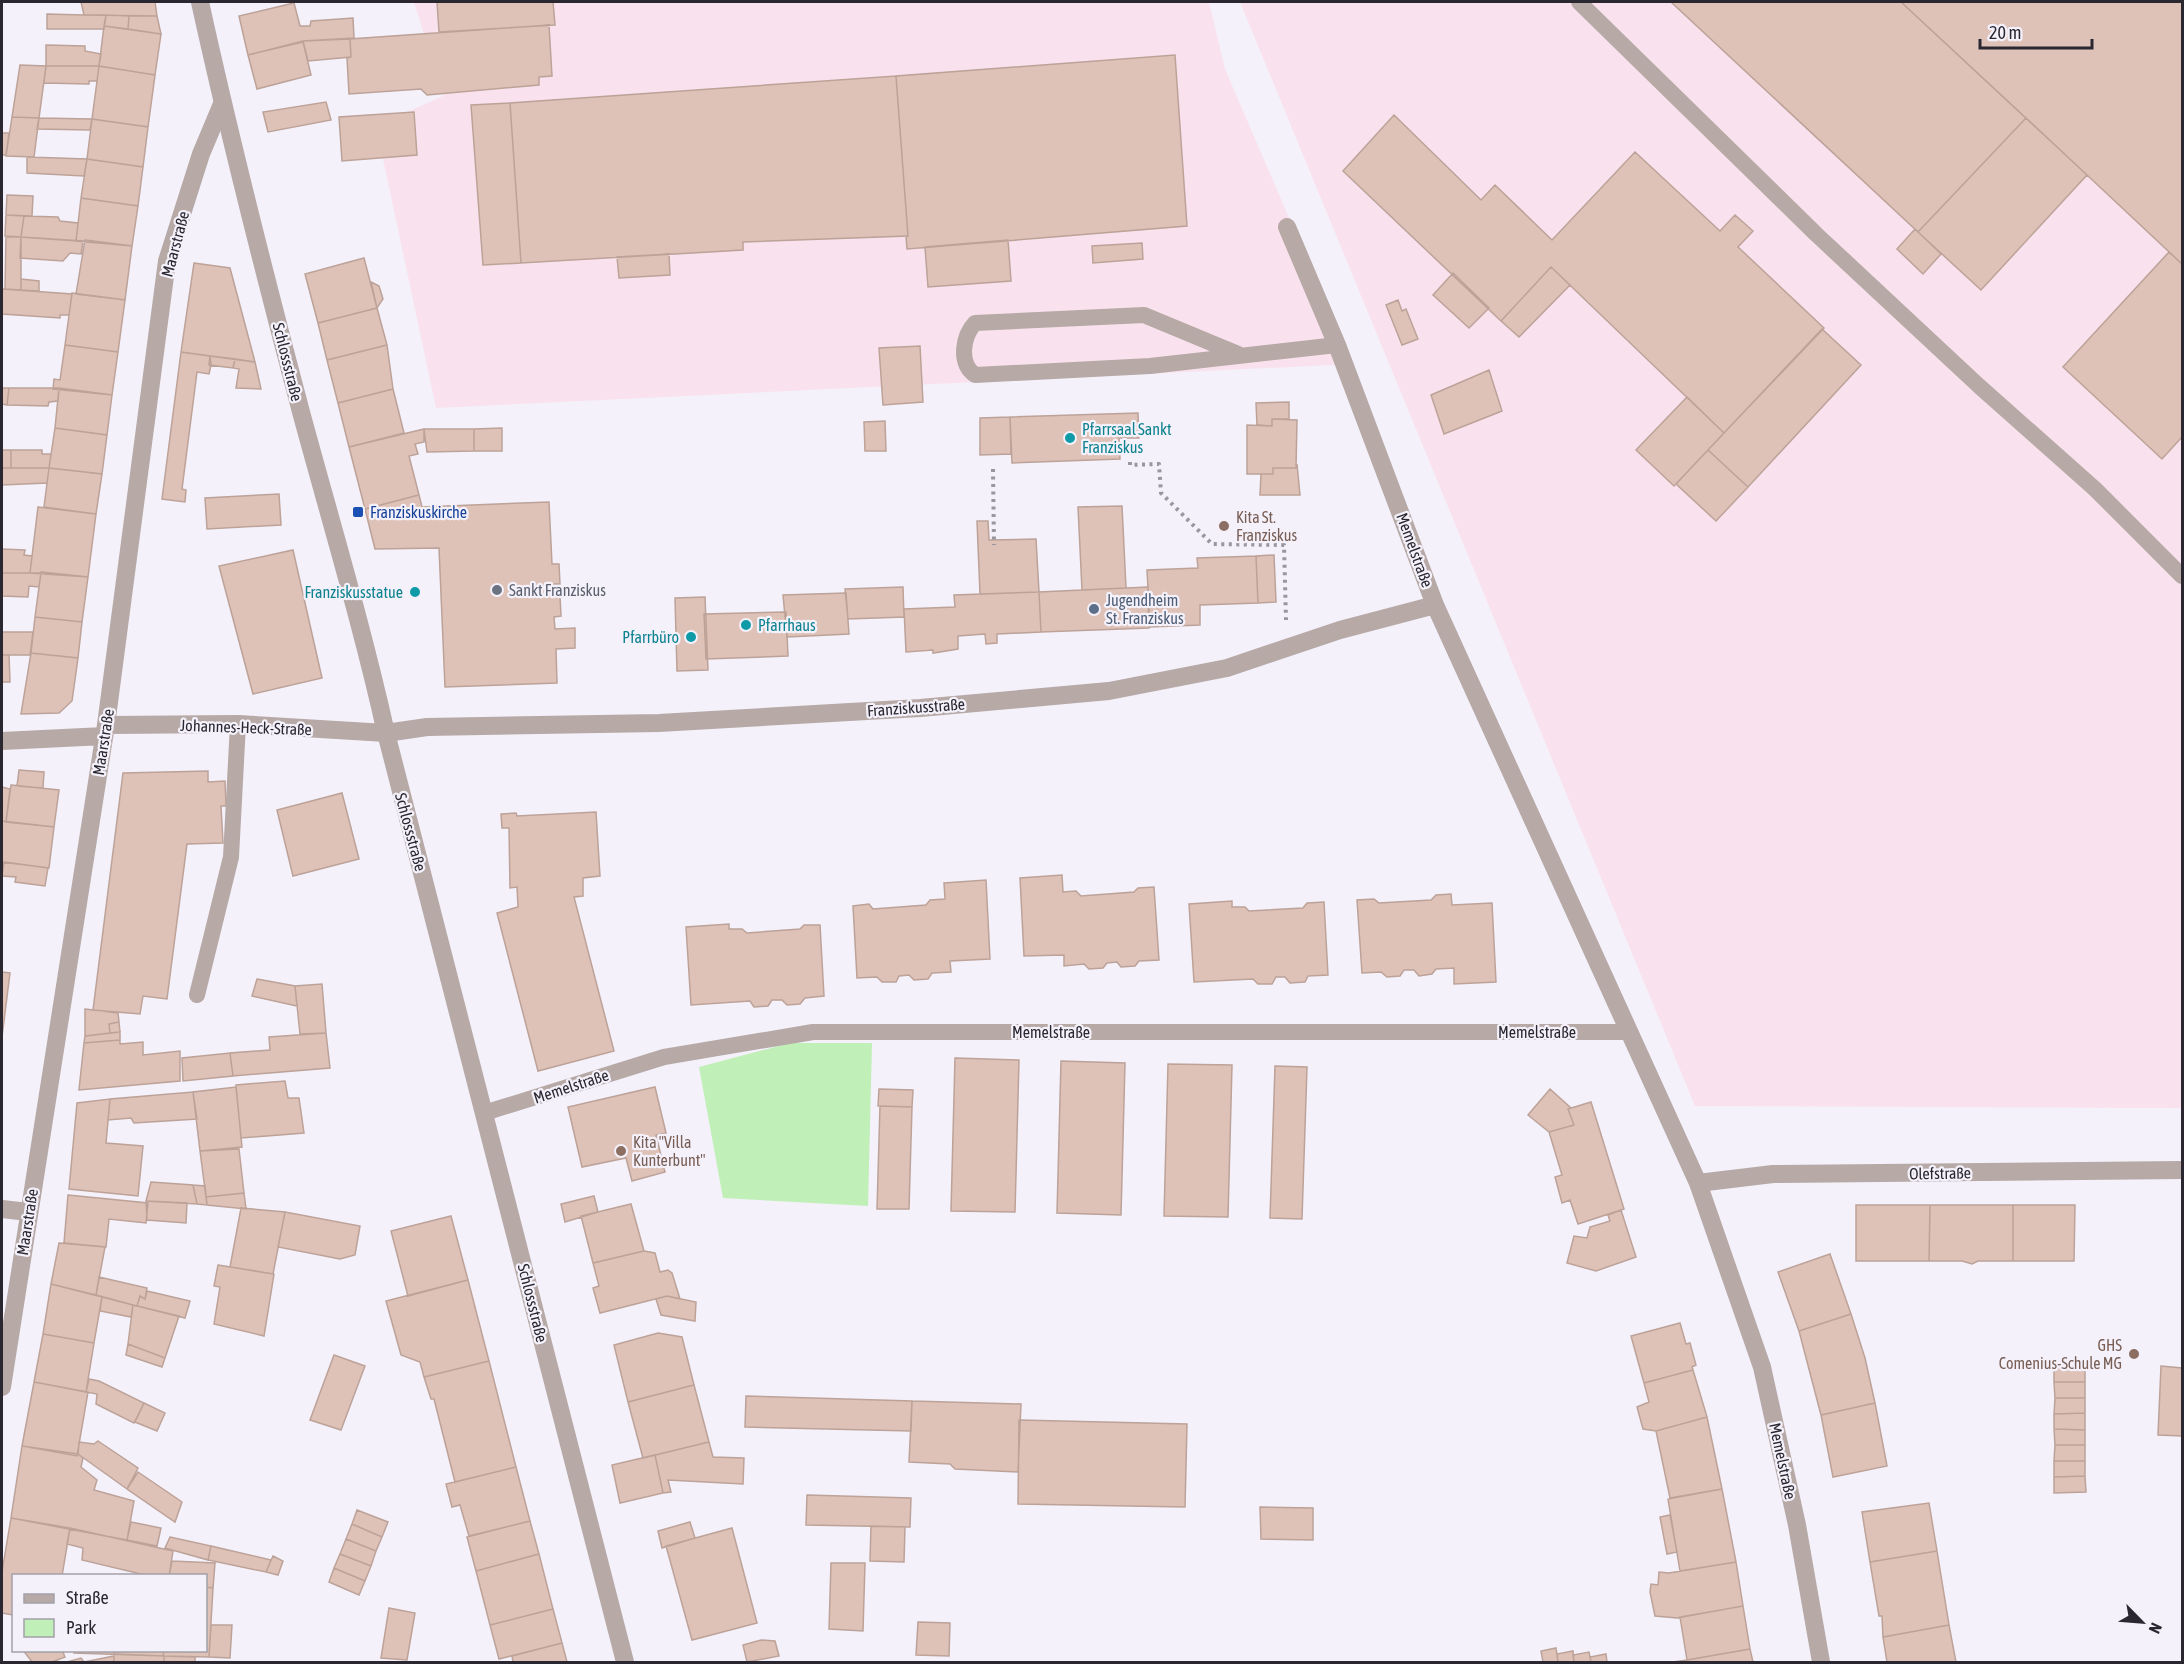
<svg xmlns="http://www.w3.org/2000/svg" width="2184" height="1664" viewBox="0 0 2184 1664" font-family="'Asap Condensed',sans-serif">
	<rect width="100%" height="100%" fill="#f4f1fb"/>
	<path fill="#f9e2ed" d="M414 2H1209L1225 69 1352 364 436 408 376 126 443 96Z
		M1240 2H2182V1108L1695 1106Z"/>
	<path fill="#c0f0b8" d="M790 1043H872L868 1206 723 1198 699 1067Z"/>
	<path fill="#dec2b8" stroke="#bca298" stroke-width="1.5" d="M81 2H155L157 16 84 15Z
		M437 2H553L555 25 439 32Z
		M1671 2H1901L2026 118 1918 232Z
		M1901 2H2182V264L2087 175Z
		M294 3 300 26H310L311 21 353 18 354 38 303 41 248 55 239 16Z
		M47 14 84 15H106L104 29H47Z
		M106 15 129 16 128 29 104 26Z
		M129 16H157L161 34 128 29Z
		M549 25 552 76 539 77V85L427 95 421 89 349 94 347 58 351 57 350 39Z
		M104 26 161 34 155 75 99 66Z
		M350 39 351 57 308 61 303 41Z
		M303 42 311 75 257 89 248 55Z
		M46 45 85 46V51L101 54 99 66H46Z
		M1175 55 1187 226 907 249 906 236H908L896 76Z
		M20 65 46 66 39 118 12 117Z
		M46 66H99L97 81H89V84L44 83Z
		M99 66 155 75 148 127 92 119Z
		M896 76 908 236 743 242V250L521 263 510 103Z
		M326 102 331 120 268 132 263 112Z
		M510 103 521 263 483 265 471 105Z
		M414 112 417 155 342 161 339 117Z
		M1394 115 1481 200 1495 185 1552 240 1635 152 1720 231 1735 215 1753 231 1738 247 1824 328 1724 433 1551 267 1501 321 1343 171Z
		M12 117 39 118 34 157 6 156Z
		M39 118 92 119 90 130 37 129Z
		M2026 118 2087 175 1981 290 1918 232Z
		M92 119 148 127 143 167 87 159Z
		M2 133H9L6 155H2Z
		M27 157 87 159 84 176 27 173Z
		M87 159 143 167 138 206 81 198Z
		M7 195 33 196 32 216 6 215Z
		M81 198 138 206 132 246 76 241Z
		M6 215 24 216 21 237 5 236Z
		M24 216 58 217 60 221 78 223 76 241 21 237Z
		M1915 229 1941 254 1923 274 1897 249Z
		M6 237H21V290L5 289Z
		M21 237 83 241 81 254 70 253 63 261 20 258Z
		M85 240 132 246 125 300 76 294Z
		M1008 240 1011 281 928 287 925 247Z
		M1142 243 1143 259 1093 263 1092 246Z
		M2169 252 2182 264V437L2162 459 2063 367Z
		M669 254 670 275 619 278 617 257Z
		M364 258 377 308 318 323 305 274Z
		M194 263 230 268 255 362 181 352Z
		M1551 267 1570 285 1519 337 1501 321Z
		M1453 273 1489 308 1469 328 1433 295Z
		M21 279 39 281V291L21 290Z
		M371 282 379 286 383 299 377 308Z
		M2 289 72 294 69 315H60V318L2 314Z
		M72 293 125 300 118 352 65 345Z
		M1398 300 1402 311 1406 309 1418 339 1402 345 1386 305Z
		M377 308 387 345 327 360 318 323Z
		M1822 329 1861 365 1748 487 1708 450Z
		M65 345 118 352 112 395 53 389 54 379 60 380Z
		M387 345 393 389 338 403 327 360Z
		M920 346 923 402 883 405 879 348Z
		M181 352 210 356 211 365 209 374 197 372 182 489 186 490 185 502 162 499Z
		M210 356 235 359 233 368 209 365Z
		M235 359 255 362 261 389 236 388 239 369 233 368Z
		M1489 370 1502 411 1444 434 1431 395Z
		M2 388H9L7 405 2 404Z
		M9 388H59L58 401 49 402 48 406 7 405Z
		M59 388 112 395 107 435 55 428Z
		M393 389 404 433 349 447 338 403Z
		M1687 397 1724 433 1674 486 1636 450Z
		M1289 402V419H1272V426L1257 425 1256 403Z
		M1138 413 1139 438H1119L1120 459 1012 463 1010 417Z
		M1010 417 1011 454 980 455V418Z
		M1272 419 1297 420 1296 468H1273V474H1247V425L1272 426Z
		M885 421 886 451H865L864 422Z
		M55 428 107 435 102 474 49 468Z
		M502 428V451H474V429Z
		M424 429V442L415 444 418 454 409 456 419 495 365 509 349 447Z
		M424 429H474V451L427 452Z
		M2 450H11V468H2Z
		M11 450H42V454H51L49 468H11Z
		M1708 450 1748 487 1716 521 1676 484Z
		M1297 464 1300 495H1260L1261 474H1273V468H1296Z
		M2 468H49L47 483 2 485Z
		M49 468 102 474 96 514 44 507Z
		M279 494 281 525 207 529 205 498Z
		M419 495 422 507 549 502 552 564H559L560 584H553V596H560L561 616 554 617 555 629 575 628V648L556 649 557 683 445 687 439 548 375 549 365 509Z
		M1122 506 1126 588 1082 590 1078 507Z
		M38 507 96 514 88 577 30 573Z
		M977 521H988L989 540 1036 539 1039 592 980 594Z
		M2 549 25 550 24 555 32 556 30 573H2Z
		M293 550 322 678 253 694 219 566Z
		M1274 555 1276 602 1258 603 1256 556Z
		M1256 556 1258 603 1200 605V625L1150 627 1147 570 1198 568 1197 558Z
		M41 572 88 577 82 622 35 617Z
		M2 573H41L39 587 29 586 28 597 2 596Z
		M903 587 904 617 848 619 845 589Z
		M1148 587 1149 628 1041 632 1039 592Z
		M1039 592 1041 632 997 634V643L986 644 985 634 958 636V649L933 653V650L906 652 904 609 955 607 954 595Z
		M846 593 849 634 787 637 783 595Z
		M705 597 708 670 677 671 675 598Z
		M786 612 788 656 706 659 704 614Z
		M35 617 82 622 78 658 31 653Z
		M2 632H33L30 655H2Z
		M31 653 78 658 72 701 59 713 21 714Z
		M2 655H9L10 682H2Z
		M19 770 44 772 43 788 17 786Z
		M208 771V782L225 781 226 806H221L223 843 187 844 167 999 143 996 140 1014 93 1010 123 773Z
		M11 785 59 790 54 827 6 822Z
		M2 787 10 789 6 822 2 821Z
		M342 793 359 859 293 876 277 810Z
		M596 812 600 876 583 878V896L574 897 614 1051 538 1071 497 913 518 907 517 887 510 888 509 828H502L501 814 516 813 517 816Z
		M2 821 54 827 49 868 2 862Z
		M4 862 48 868 45 886 15 882 16 877 2 876Z
		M1062 875 1063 892 1076 891 1081 896 1134 892 1138 888 1154 887 1159 960 1139 961 1135 966 1121 967 1117 962 1107 963 1103 968 1089 969 1084 964 1064 966V955L1024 956 1020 878Z
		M986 880 990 959 950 961 951 972 932 973 928 979 914 980 909 975 899 976 896 982H882L877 977 857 978 853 906 869 904 873 909 926 905 930 900 945 899 944 883Z
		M1451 894 1452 905 1492 903 1496 982 1454 984V968L1436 969 1432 974 1419 976 1414 970H1404L1400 976 1387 977 1381 972 1362 973 1357 900 1374 899 1379 903 1431 900 1436 895Z
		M1232 901V907H1245L1249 911 1303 908 1307 903 1324 902 1328 975 1308 976 1305 982 1290 983 1285 977H1276L1272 984H1258L1253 979 1194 982 1189 904Z
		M729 924V929H742L747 933 800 929 804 925H820L824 996 805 998 800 1004 787 1005 782 1000H772L768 1006 754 1007 750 1001 691 1005 686 927Z
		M2 972 10 973 2 1037Z
		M257 979 295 986 297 1006 252 996Z
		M322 984 326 1033 300 1034 295 986Z
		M85 1009 118 1013 119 1022 109 1024 110 1033 85 1036Z
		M119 1022 120 1032 110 1033 109 1024Z
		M120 1032V1040L84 1043 85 1036Z
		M326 1033 330 1068 233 1076 230 1053 270 1050 269 1037Z
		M120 1040V1044L143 1042V1055L180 1051V1081L79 1090 84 1043Z
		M230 1053 233 1076 183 1081 182 1058Z
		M955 1058 1019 1060 1015 1212 951 1211Z
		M1061 1061 1125 1063 1121 1215 1057 1213Z
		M1168 1064 1232 1065 1228 1217 1164 1216Z
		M1275 1066 1307 1067 1302 1219 1270 1218Z
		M285 1081 288 1098H299L304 1133 241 1138 236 1085Z
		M236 1087 242 1147 200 1151 193 1092Z
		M655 1087 666 1133 656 1135 665 1172 632 1181 626 1158 582 1167 568 1107Z
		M879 1089 913 1090 912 1107 878 1106Z
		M1550 1089 1571 1108 1568 1109 1574 1125 1549 1132 1528 1115Z
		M193 1092 197 1119 134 1123 131 1118 108 1120 110 1099Z
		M110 1099 106 1143 143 1146 138 1196 69 1189 77 1103Z
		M1591 1102 1624 1209 1578 1224 1570 1200 1562 1203 1555 1177 1562 1175 1549 1132 1574 1125 1568 1109Z
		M880 1106 912 1107 909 1209H877Z
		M239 1149 244 1193 206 1197 200 1151Z
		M151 1182 193 1185 197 1204 146 1201Z
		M193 1185 205 1186 207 1205 197 1204Z
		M244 1193 246 1209 207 1205 206 1197Z
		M68 1195 148 1203 146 1223 109 1219 106 1247 64 1243Z
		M594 1196 598 1212 565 1222 561 1204Z
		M146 1201 187 1203 186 1223 147 1220Z
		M631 1204 644 1251 593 1263 581 1216Z
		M1856 1205H1930L1929 1261H1856Z
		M1930 1205H2013V1261H1978L1972 1264 1962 1261H1929Z
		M2013 1205H2075L2074 1261H2013Z
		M241 1208 285 1212 273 1274 230 1267Z
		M1621 1210 1636 1257 1596 1271 1567 1263 1574 1236 1587 1238 1590 1227 1610 1221 1608 1215Z
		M285 1212 360 1226 355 1255 340 1259 278 1247Z
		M451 1216 468 1280 408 1296 391 1231Z
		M59 1243 105 1247 96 1295 51 1284Z
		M644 1251 655 1253 660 1272 668 1270 672 1273 680 1299 667 1296 600 1313 593 1288 599 1286 593 1263Z
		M1830 1254 1851 1314 1799 1331 1778 1272Z
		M218 1265 274 1274 264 1336 214 1324 220 1287 214 1286Z
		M99 1277 147 1288 145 1299 140 1296 137 1306 96 1295Z
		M468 1280 489 1361 424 1377 420 1362 401 1355 386 1301Z
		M51 1284 102 1297 94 1343 43 1334Z
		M147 1291 190 1301 185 1318 137 1306 140 1296 145 1299Z
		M667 1296 696 1302 695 1321 661 1315 656 1299Z
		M102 1297 133 1305 131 1317 100 1311Z
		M133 1305 179 1316 165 1358 128 1344Z
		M1851 1314 1865 1358 1875 1403 1821 1415 1799 1331Z
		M1680 1323 1686 1344 1690 1343 1696 1365 1692 1367 1693 1370 1644 1383 1631 1336Z
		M658 1333 682 1337 694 1385 628 1402 614 1345Z
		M43 1334 94 1343 86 1392 34 1382Z
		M128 1344 165 1358 162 1367 126 1355Z
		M334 1355 365 1366 341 1430 310 1420Z
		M489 1361 516 1467 455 1482 434 1399H431L424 1377Z
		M2054 1366H2085V1382H2054Z
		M2161 1366 2182 1368V1436L2158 1435Z
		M1693 1370 1707 1417 1656 1431 1643 1429 1637 1407 1649 1402 1644 1383Z
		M89 1379 99 1381 144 1403 134 1423 96 1404 97 1394 86 1392Z
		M34 1382 88 1392 77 1456 22 1446Z
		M2054 1382H2085V1398H2055Z
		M694 1385 709 1442 643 1458 628 1402Z
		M746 1396 912 1401 911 1431 745 1427Z
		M2055 1398H2085V1413L2054 1414Z
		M912 1401 1021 1404 1018 1472 955 1469 950 1464 909 1462Z
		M144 1403 165 1413 157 1431 135 1422Z
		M1875 1403 1887 1466 1833 1477 1821 1415Z
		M2085 1413V1430L2054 1429V1414Z
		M1707 1417 1722 1489 1670 1498 1656 1431Z
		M1019 1420 1187 1424 1185 1507 1018 1504Z
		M2054 1429 2085 1430V1445H2055Z
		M98 1441 138 1468 127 1489 78 1454 79 1442 94 1444Z
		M709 1442 713 1457 744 1458 743 1484 668 1480 671 1492 663 1493 655 1455Z
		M2055 1445H2085V1461H2054Z
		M22 1446 78 1454 83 1458 81 1467 97 1480 94 1490 134 1501 127 1540 11 1518Z
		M655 1455 663 1493 620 1503 612 1465Z
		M2054 1461H2085V1476L2054 1477Z
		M516 1467 530 1521 469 1536 460 1505 452 1507 446 1484Z
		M138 1472 182 1502 175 1522 127 1489Z
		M2085 1476 2086 1492 2054 1493V1477Z
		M1722 1489 1736 1562 1680 1571 1668 1499Z
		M807 1495 911 1498 910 1527 806 1525Z
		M1929 1503 1937 1551 1870 1562 1862 1512Z
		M1260 1507 1313 1508V1540L1261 1539Z
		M357 1510 388 1522 382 1537 352 1524Z
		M1670 1515 1677 1552 1667 1554 1660 1517Z
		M11 1518 70 1528 62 1576H14V1615L2 1613V1572Z
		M530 1521 539 1554 476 1571 467 1537Z
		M131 1522 161 1528 157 1546 127 1540Z
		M690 1522 695 1538 662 1548 658 1531Z
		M352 1524 382 1537 376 1551 346 1539Z
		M871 1526 905 1527 904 1562 870 1561Z
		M70 1528 173 1551 169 1576H149L82 1560 83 1548 67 1544Z
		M732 1528 757 1623 692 1640 666 1546Z
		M170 1537 211 1546 208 1560 165 1548Z
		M346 1539 376 1551 371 1566 340 1554Z
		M211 1546 271 1560 266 1572 208 1560Z
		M1937 1551 1949 1625 1883 1637 1882 1616H1879L1870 1562Z
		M340 1554 371 1566 365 1581 334 1568Z
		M539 1554 553 1609 490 1625 476 1571Z
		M273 1556 283 1561 278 1575 266 1572Z
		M172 1561 215 1563 213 1588 206 1587V1576H169Z
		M1736 1562 1743 1606 1677 1618 1655 1616 1650 1592 1651 1584 1658 1585 1659 1572 1669 1573Z
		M831 1563H865L863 1631 829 1629Z
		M334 1568 365 1581 359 1595 329 1582Z
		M206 1587 213 1588 209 1657 163 1656 164 1650H206Z
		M1743 1606 1750 1649 1687 1660 1680 1617Z
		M389 1608 415 1613 407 1660 381 1658Z
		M553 1609 562 1643 499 1659 490 1625Z
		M918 1622 950 1623 949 1656 916 1655Z
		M211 1625H232L230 1658 209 1657Z
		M1949 1625 1956 1662H1887L1883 1637Z
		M761 1640 775 1641 779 1656 747 1662 743 1645Z
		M562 1643 567 1662H513L512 1656Z
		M1556 1648 1558 1662H1543L1541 1651Z
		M1750 1649 1753 1662H1673L1687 1660Z
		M23 1650H62L65 1657 52 1662H32Z
		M75 1650H164L163 1656 74 1653Z
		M1573 1651 1574 1662H1558L1557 1654Z
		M1589 1652 1591 1662H1574L1573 1655Z
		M114 1654 164 1656V1662H114Z
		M1606 1654 1607 1662H1591L1590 1657Z
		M114 1656V1662H67L81 1658 84 1662Z
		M164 1656 195 1657V1662H164Z"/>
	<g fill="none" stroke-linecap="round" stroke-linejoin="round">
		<path stroke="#9996a0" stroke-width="4" stroke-dasharray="3 4.5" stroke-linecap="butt" d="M1130 462V465L1159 464 1161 493 1212 544 1284 545 1286 620
			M993 469 994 545"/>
		<path stroke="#b6a9a6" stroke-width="16" d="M1579 2 1817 235 1979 386 2095 489 2182 576
			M1238 354 1144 315 975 323C963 336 958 363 975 375L1150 366 1337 345
			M197 995 231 857 238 724
			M484 1113 664 1057 813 1032H1628"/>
		<path stroke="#b6a9a6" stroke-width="18" d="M1287 227 1337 345 1435 605 1698 1183 1762 1367 1797 1525 1821 1662
			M106 725 238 724 386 733 427 727 659 723 920 708 1109 691 1227 668 1340 630 1435 605
			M2 741 104 736
			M1698 1183 1773 1174 2182 1170
			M2 1209 28 1212
			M2 1387 106 725 167 261 201 154 222 104"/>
		<path stroke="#b6a9a6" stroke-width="18" d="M200 2C230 139 265 276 301 412 330 519 362 625 386 733L625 1662"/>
	</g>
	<g fill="#0f9aa8" stroke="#f4f1fb" stroke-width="2">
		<circle cx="1070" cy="438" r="6"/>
		<circle cx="415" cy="592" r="6"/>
		<circle cx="746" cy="625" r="6"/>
		<circle cx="691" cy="637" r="6"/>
	</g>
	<rect fill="#1a4fb4" stroke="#f4f1fb" stroke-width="2" x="352" y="506" width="12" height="12" rx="3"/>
	<g fill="#8d6e63" stroke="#f4f1fb" stroke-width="2">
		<circle cx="1224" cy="526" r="6"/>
		<circle cx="621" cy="1151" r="6"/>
		<circle cx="2134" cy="1354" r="6"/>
	</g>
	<circle fill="#6b7280" stroke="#f4f1fb" stroke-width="2" cx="497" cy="590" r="6"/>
	<circle fill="#5c6f8a" stroke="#f4f1fb" stroke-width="2" cx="1094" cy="609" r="6"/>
	<g text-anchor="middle" stroke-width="4.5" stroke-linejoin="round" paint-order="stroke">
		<g font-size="16" fill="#2a2730" stroke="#f4f1fb">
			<text transform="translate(175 244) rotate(-75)" y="6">Maarstraße</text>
			<text transform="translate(288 362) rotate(76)" y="6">Schlossstraße</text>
			<text transform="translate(1415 550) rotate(70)" y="6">Memelstraße</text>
			<text transform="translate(916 707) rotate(-4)" y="6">Franziskusstraße</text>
			<text transform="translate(246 727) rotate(2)" y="6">Johannes-Heck-Straße</text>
			<text transform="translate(103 742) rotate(-81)" y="6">Maarstraße</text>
			<text transform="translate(411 832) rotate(75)" y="6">Schlossstraße</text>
			<text x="1051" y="1038">Memelstraße</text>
			<text x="1537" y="1038">Memelstraße</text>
			<text transform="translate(571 1086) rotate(-18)" y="6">Memelstraße</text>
			<text transform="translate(1940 1173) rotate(-1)" y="6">Olefstraße</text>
			<text transform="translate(27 1222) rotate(-81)" y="6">Maarstraße</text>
			<text transform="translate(533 1303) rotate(76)" y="6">Schlossstraße</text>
			<text transform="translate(1783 1461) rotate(78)" y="6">Memelstraße</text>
		</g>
		<g font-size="16" fill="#0d838f" stroke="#f4f1fb" text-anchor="start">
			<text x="1082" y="435">Pfarrsaal Sankt<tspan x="1082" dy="18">Franziskus</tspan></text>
			<text x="403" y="598" text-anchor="end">Franziskusstatue</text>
			<text x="758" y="631">Pfarrhaus</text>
			<text x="679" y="643" text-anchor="end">Pfarrbüro</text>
		</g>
		<g font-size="16" fill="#164399" stroke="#f4f1fb" text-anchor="start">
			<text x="370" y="518">Franziskuskirche</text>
		</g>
		<g font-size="16" fill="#785e54" stroke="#f4f1fb" text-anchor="start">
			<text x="1236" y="523">Kita St.<tspan x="1236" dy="18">Franziskus</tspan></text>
			<text x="633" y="1148">Kita "Villa<tspan x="633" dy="18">Kunterbunt"</tspan></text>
			<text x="2122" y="1351" text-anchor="end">GHS<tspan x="2122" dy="18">Comenius-Schule MG</tspan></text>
		</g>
		<g font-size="16" fill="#5b616d" stroke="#f4f1fb" text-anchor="start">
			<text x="509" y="596">Sankt Franziskus</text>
		</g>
		<g font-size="16" fill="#4e5e75" stroke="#f4f1fb" text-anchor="start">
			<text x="1106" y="606">Jugendheim<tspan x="1106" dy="18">St. Franziskus</tspan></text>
		</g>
	</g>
	<rect width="2184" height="1664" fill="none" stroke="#2a2730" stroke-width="6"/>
	<rect x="12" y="1574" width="195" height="78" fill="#f4f1fb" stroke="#a3a0aa" stroke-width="1.5"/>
	<rect x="24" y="1594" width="30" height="9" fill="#b6a9a6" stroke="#a3a0aa" stroke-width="1.5"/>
	<text x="66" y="1604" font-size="18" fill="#2a2730">Straße</text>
	<rect x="24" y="1619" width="30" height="18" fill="#c0f0b8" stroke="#a3a0aa" stroke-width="1.5"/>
	<text x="66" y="1634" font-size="18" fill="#2a2730">Park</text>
	<g transform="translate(2142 1622) rotate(115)" stroke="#f4f1fb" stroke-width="4.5" paint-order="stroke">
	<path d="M0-4.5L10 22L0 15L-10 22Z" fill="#2a2730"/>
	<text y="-9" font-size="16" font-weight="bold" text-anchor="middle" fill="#2a2730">N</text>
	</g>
	<path d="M1980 39v9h112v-9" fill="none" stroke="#2a2730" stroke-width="3"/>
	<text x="1989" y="39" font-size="18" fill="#2a2730" stroke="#f4f1fb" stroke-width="4.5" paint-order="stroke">20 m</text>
</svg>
